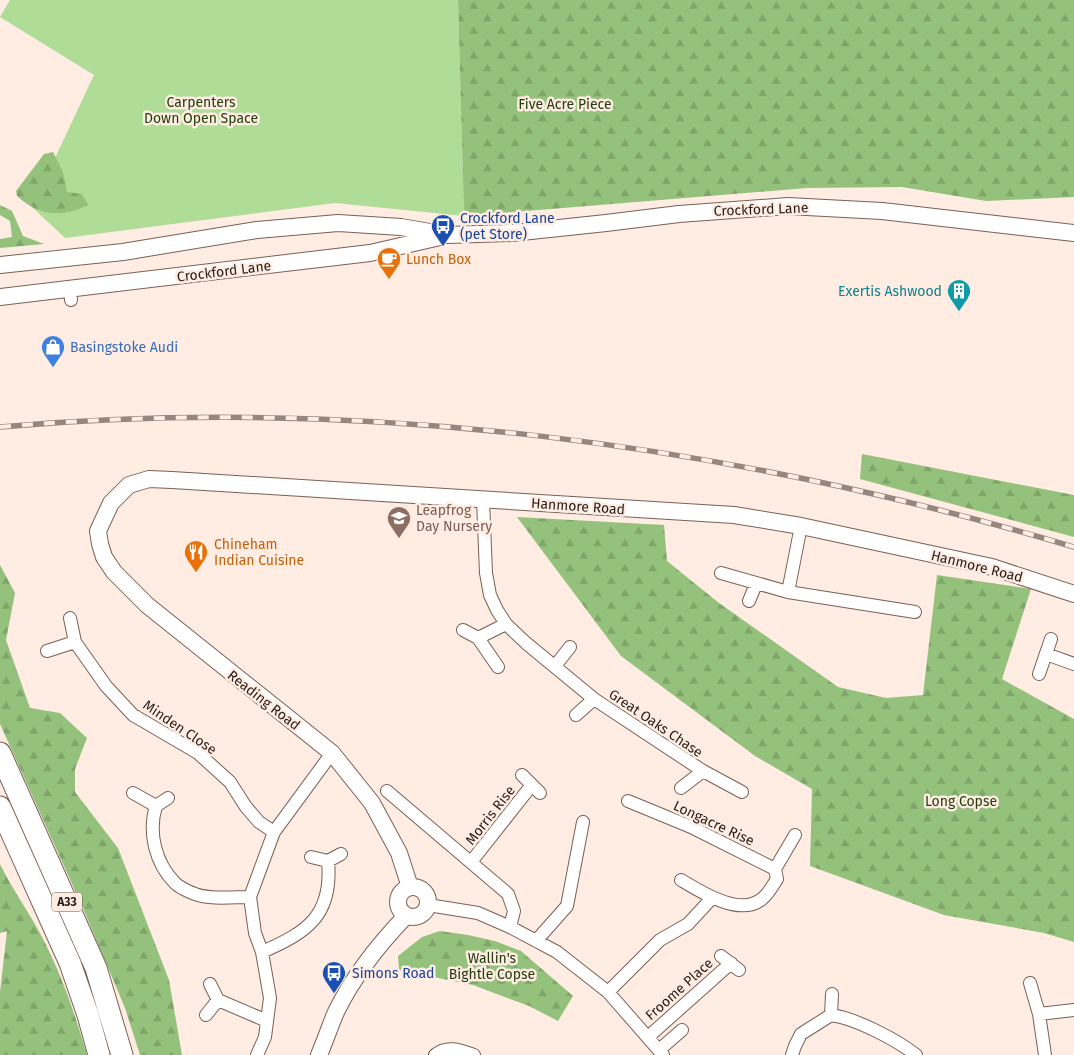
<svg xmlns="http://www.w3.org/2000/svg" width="1074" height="1055" viewBox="0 0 1074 1055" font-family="'Fira Sans',sans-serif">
	<defs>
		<pattern id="forest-firs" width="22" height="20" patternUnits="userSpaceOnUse" patternTransform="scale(1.25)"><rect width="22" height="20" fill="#94c17b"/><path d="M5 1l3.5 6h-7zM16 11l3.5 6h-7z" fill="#80a56a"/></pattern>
	</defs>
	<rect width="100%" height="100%" fill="#ffece3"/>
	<path fill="#afdc97" d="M10 0H458L464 216 335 203 65 238 32 207 94 75 0 17Z"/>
	<path fill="url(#forest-firs)" d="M458 0H1074V197L986 201 902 187 807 188 464 216Z
		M53 152 63 172 67 192 82 194 88 205C62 218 38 216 17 196L16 191 44 154Z
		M0 205 12 211 23 236 44 244 0 248V239L12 237 10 221 0 215Z
		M862 454 1074 495V537L860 479Z
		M517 517 664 525 667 561 719 603 838 687 886 698 923 695 937 575 1031 589 1002 679 1074 719V942L1044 933 944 915 810 866 812 789 755 756 621 656Z
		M0 565 15 593 6 640 30 708 60 713 87 738 75 769V792L118 848 169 980 182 1055H140L125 1008 82 906 0 724Z
		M0 864C12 889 29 912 42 937 62 975 75 1014 87 1055H0V992L7 931 0 933Z
		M440 931 468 935 495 941 521 951 573 996 558 1021 529 1006 473 985 399 970 398 956 422 937Z"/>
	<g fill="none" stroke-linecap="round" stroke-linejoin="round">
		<g stroke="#7a6054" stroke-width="14">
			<path id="minor" d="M70 290 71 300
				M483 500 486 573 490 595 497 610 506 624 526 643 594 699 703 771 742 792
				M721 573 788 592 915 612
				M788 592 801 526
				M749 601 756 584
				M70 618 75 642 106 686 133 715 198 753 230 782 246 807 259 822 274 832
				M463 630 478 638 498 667
				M478 638 506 624
				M47 651 75 642
				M1046 654 1074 664
				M555 666 570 647
				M1039 674 1051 639
				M576 715 594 699
				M522 775 540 793
				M681 788 703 771
				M387 791 508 894 514 911 510 927
				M133 793 156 806
				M168 798 156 806C148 832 155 863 175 883 179 887 189 892 195 894 210 900 234 897 250 897
				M628 801 691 827 775 869 777 879C773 885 769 893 763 898 741 918 701 892 681 880
				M311 857 328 861 341 854
				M471 862 531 786
				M775 869 795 835
				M428 905 478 913 510 927 557 952 608 992 663 1055
				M536 941 567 906 583 822
				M262 952C308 932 333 915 328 861
				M721 956 739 970
				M1030 983 1039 1014 1045 1055
				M608 992 660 940 688 924 712 898
				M218 1000 267 1021
				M1039 1014 1074 1010
				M206 1015 218 1000 210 984
				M831 1015 832 994
				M648 1037 731 963
				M659 1050 682 1030
				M257 1055 265 1037 270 998 262 952 255 933 250 897 274 832 332 753
				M435 1055C447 1045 460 1050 474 1055
				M792 1055 795 1046 801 1034 831 1015C855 1018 897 1040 916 1055"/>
		</g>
		<g stroke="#7a6054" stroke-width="18">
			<path id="tertiary" d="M0 265 123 252 257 230 338 223 401 227 447 235 512 233 606 223 679 214 788 206 882 211 1074 233
				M0 297 370 253 440 237
				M398 902a15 15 0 1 1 30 0a15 15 0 1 1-30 0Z
				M410 887 399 853 372 803 332 753 147 605 114 572 104 557 100 544 98 531 111 503 129 485 149 479 172 480 734 515 801 526 992 567 1074 594
				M319 1055C325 1041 330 1026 336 1012 353 977 379 944 406 916"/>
		</g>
		<g stroke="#7a6054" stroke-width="23">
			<path id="trunk" d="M0 753 96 968 122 1055
				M0 807 70 963 88 1015 99 1055"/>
		</g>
		<use href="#minor" stroke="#fff" stroke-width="12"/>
		<use href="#tertiary" stroke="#fff" stroke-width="16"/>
		<use href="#trunk" stroke="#fff" stroke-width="21"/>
		<g stroke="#95867f" stroke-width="5.5">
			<path id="rail" d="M0 427C361 395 728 444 1074 547"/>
		</g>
		<use href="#rail" stroke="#ffece3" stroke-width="4" stroke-dasharray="11" stroke-linecap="butt"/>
	</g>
	<defs>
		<g id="bus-pin" transform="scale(1.25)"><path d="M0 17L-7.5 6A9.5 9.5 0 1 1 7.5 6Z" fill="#1a4fb4" stroke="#ffece3"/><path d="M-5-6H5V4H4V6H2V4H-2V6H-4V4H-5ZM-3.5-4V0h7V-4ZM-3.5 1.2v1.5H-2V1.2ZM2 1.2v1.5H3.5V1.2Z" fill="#fff"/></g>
		<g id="cafe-pin" transform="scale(1.25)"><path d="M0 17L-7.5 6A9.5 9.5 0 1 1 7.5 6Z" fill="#e8710a" stroke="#ffece3"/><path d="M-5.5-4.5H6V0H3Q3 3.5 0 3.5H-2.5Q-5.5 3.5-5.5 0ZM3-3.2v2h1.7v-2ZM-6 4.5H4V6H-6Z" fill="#fff"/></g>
		<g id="building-pin" transform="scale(1.25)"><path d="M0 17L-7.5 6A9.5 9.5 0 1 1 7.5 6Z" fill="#0f9aa8" stroke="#ffece3"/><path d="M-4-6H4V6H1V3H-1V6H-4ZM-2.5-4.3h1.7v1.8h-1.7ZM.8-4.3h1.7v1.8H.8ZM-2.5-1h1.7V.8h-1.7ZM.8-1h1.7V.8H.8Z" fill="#fff"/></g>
		<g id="shop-pin" transform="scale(1.25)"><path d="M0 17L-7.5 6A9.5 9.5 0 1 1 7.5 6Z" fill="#3f7fe0" stroke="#ffece3"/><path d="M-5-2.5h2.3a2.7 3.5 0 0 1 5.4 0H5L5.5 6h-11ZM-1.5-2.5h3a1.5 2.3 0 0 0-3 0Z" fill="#fff"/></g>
		<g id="school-pin" transform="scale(1.25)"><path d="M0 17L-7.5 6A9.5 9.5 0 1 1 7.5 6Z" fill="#8d6e63" stroke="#ffece3"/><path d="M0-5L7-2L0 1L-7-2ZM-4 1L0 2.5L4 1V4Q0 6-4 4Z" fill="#fff"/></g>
		<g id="restaurant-pin" transform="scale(1.25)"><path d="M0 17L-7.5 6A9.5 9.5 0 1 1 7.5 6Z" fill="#e8710a" stroke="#ffece3"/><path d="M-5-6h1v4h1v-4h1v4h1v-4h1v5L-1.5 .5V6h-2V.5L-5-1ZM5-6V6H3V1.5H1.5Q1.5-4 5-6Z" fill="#fff"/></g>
	</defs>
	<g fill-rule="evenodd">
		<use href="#bus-pin" x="443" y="226"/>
		<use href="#cafe-pin" x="389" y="259"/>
		<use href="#building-pin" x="959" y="291"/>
		<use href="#shop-pin" x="53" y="347"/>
		<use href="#school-pin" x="399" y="518"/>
		<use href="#restaurant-pin" x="196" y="552"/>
		<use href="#bus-pin" x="334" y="973"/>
	</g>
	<g text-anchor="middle" stroke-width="5" stroke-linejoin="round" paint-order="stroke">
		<rect fill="#ffece3" stroke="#685c56" stroke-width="1" x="52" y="892.5" width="30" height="19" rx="4"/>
		<g font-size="12" font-weight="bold" fill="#281e19">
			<text x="67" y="906">A33</text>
		</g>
		<g font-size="14" fill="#223e0e" stroke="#ffece3">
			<text x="201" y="107">Carpenters<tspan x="201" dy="16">Down Open Space</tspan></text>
			<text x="565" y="109">Five Acre Piece</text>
			<text x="961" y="806">Long Copse</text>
			<text x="492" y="963">Wallin's<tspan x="492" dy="16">Bightle Copse</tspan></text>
		</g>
		<g font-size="14" fill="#281e19" stroke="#ffece3">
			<text transform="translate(761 209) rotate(-2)" y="5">Crockford Lane</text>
			<text transform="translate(224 271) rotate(-7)" y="5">Crockford Lane</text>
			<text transform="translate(578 506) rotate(4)" y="5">Hanmore Road</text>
			<text transform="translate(977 566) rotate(14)" y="5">Hanmore Road</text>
			<text transform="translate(264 700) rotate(38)" y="5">Reading Road</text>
			<text transform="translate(656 723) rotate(34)" y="5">Great Oaks Chase</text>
			<text transform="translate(180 727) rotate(34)" y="5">Minden Close</text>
			<text transform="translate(490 815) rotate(-52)" y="5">Morris Rise</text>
			<text transform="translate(714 823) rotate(25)" y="5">Longacre Rise</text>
			<text transform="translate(679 989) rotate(-42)" y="5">Froome Place</text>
		</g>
		<g font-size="14" fill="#164399" stroke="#ffece3" text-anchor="start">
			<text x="460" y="223">Crockford Lane<tspan x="460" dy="16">(pet Store)</tspan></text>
			<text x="352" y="978">Simons Road</text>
		</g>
		<g font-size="14" fill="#c56008" stroke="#ffece3" text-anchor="start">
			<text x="406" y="264">Lunch Box</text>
			<text x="214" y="549">Chineham<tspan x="214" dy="16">Indian Cuisine</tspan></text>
		</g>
		<g font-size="14" fill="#0d838f" stroke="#ffece3" text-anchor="end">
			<text x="942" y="296">Exertis Ashwood</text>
		</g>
		<g font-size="14" fill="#366cbe" stroke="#ffece3" text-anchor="start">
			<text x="70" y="352">Basingstoke Audi</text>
		</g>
		<g font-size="14" fill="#785e54" stroke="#ffece3" text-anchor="start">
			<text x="416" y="515">Leapfrog<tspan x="416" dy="16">Day Nursery</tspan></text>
		</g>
	</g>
</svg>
